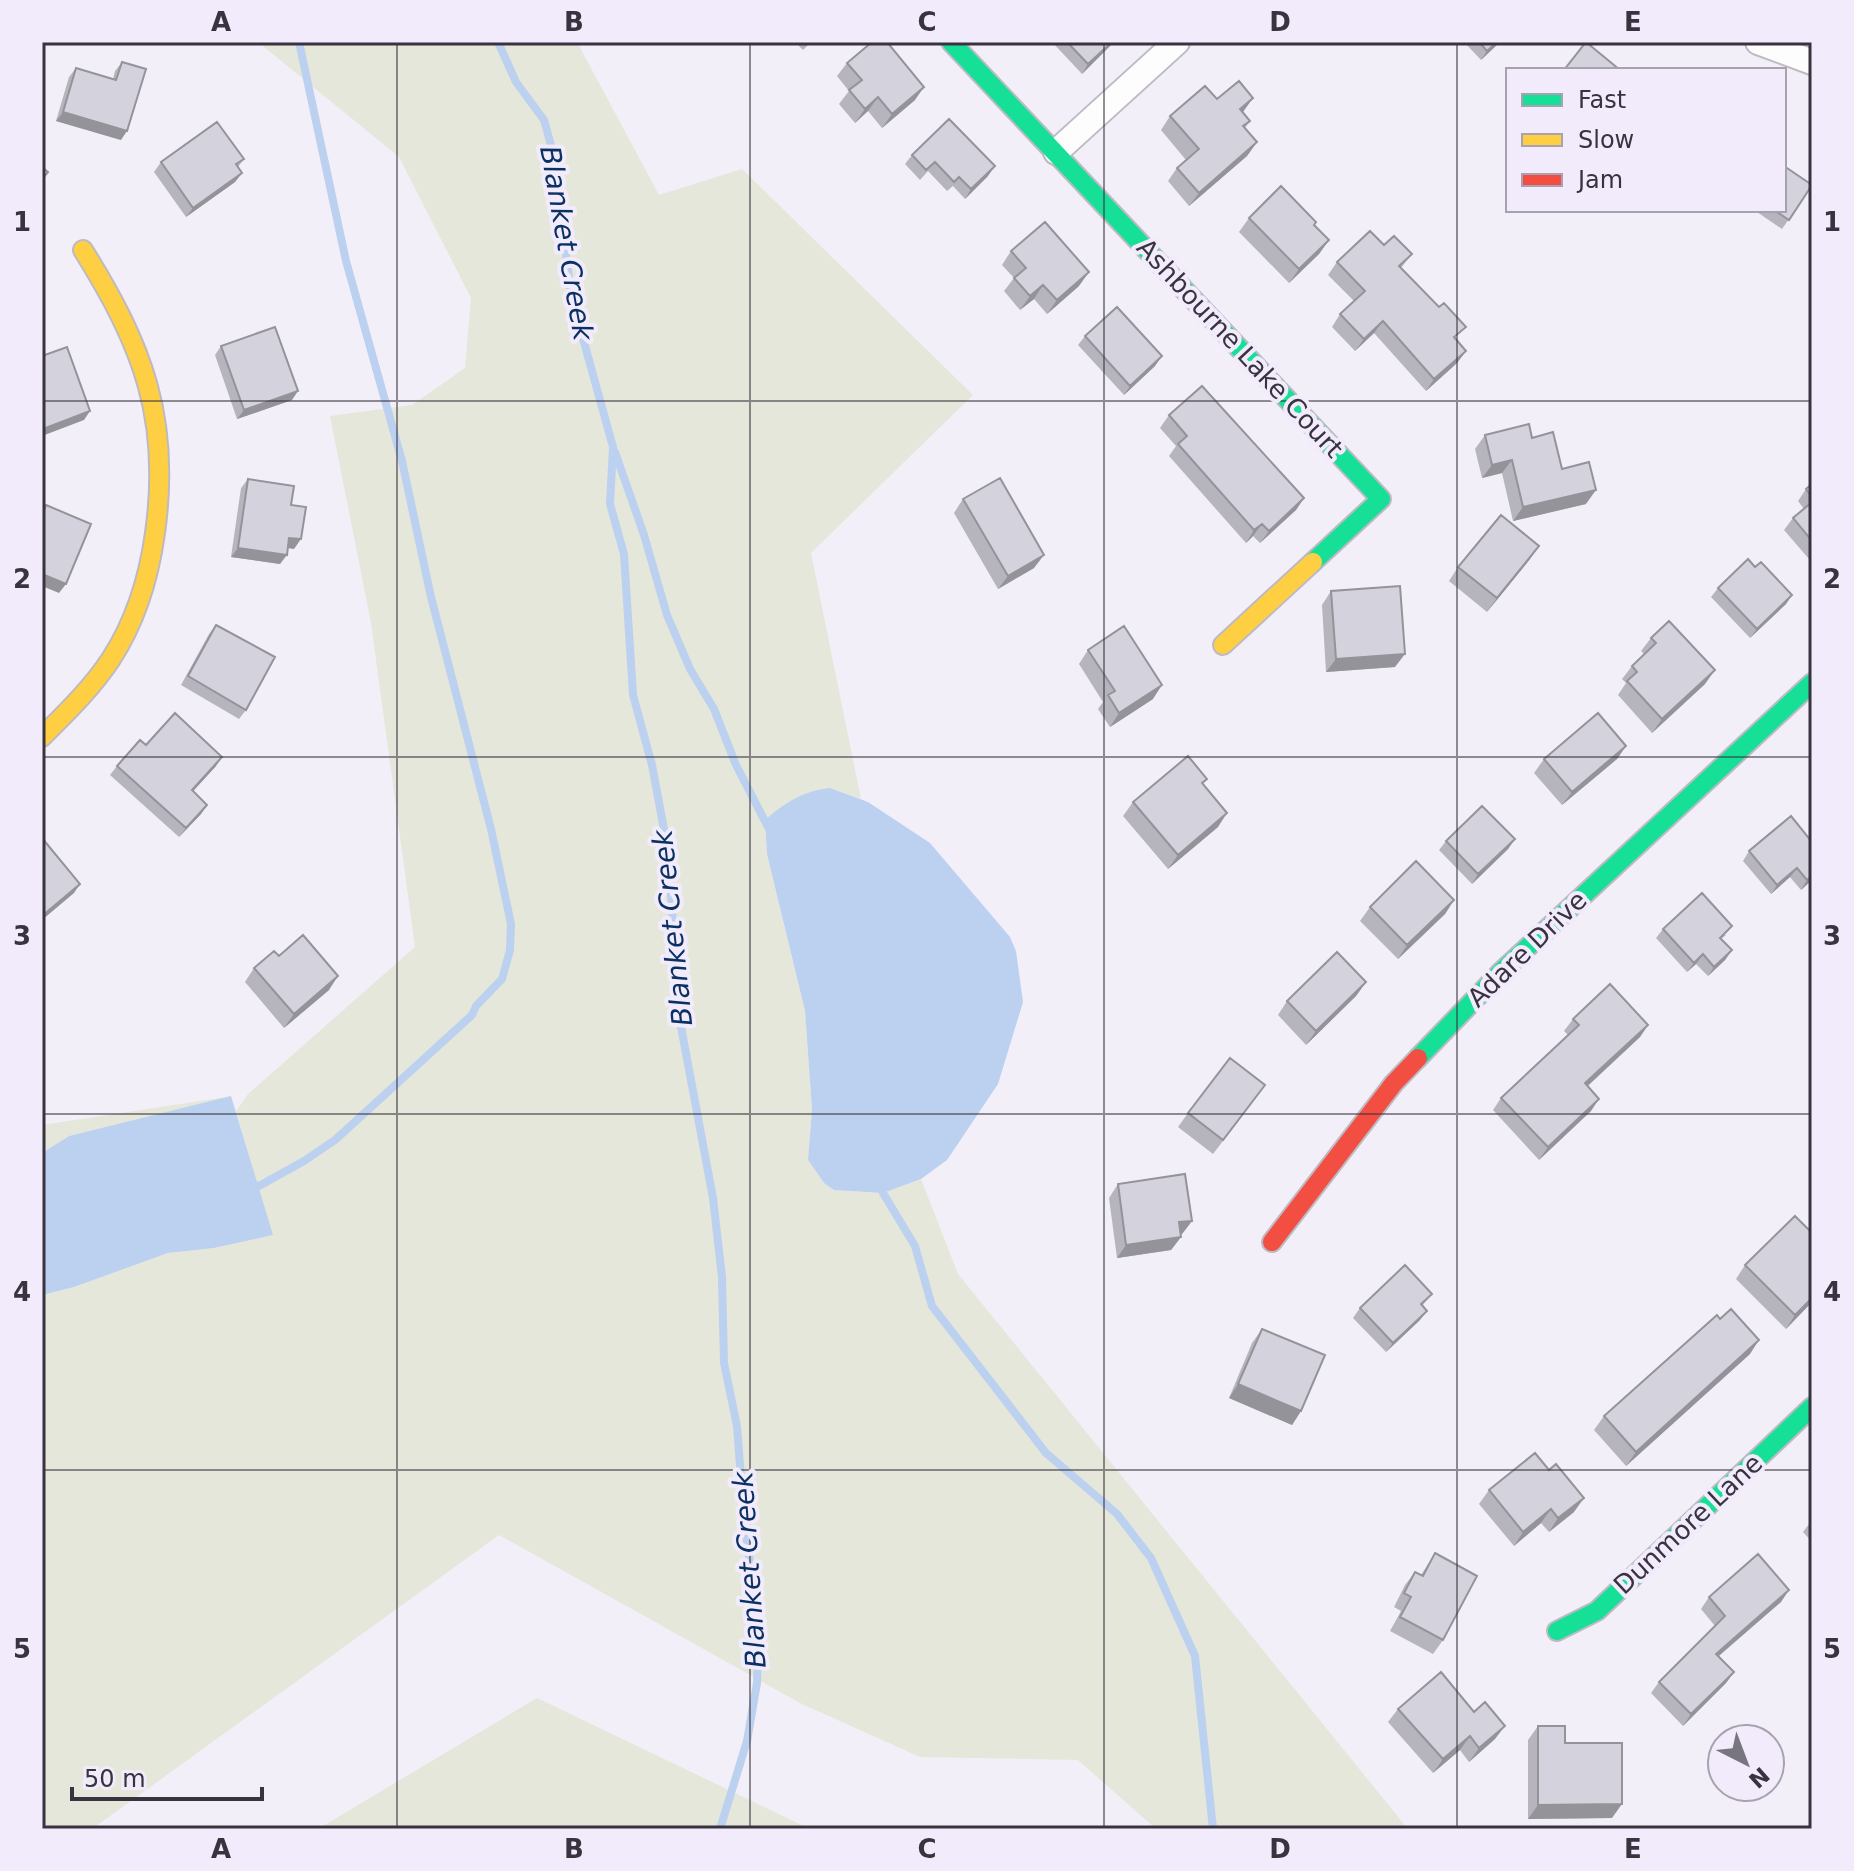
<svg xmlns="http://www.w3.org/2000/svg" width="1854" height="1871" viewBox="0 0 1854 1871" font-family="'DejaVu Sans',sans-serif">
	<rect width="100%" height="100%" fill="#f3eff8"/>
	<path fill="#e5e7da" d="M258 42H577L659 195 742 169 973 395 811 553 861 799 830 788 765 820 767 854 805 1011 812 1109 808 1160 824 1183 834 1190 883 1193 921 1179 958 1274 1408 1829H1156L1078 1760 920 1757 802 1704 499 1535 92 1829H42V1295L74 1287 168 1253 214 1248 272 1235 236 1111 248 1094 415 947 371 623 330 416 412 405 465 368 471 298 399 157Z
		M233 1096 69 1136 42 1153V1125Z
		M537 1698 810 1829H318Z"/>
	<path fill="#bcd0f0" d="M830 788 868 802 930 843 1010 937 1016 951 1023 1002 998 1084 947 1160 921 1179 883 1193 834 1190 824 1183 808 1160 812 1109 805 1011 767 854 765 820C786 802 803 791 830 788Z
		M231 1096 273 1235 214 1248 168 1253 74 1287 42 1295V1153L69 1136Z"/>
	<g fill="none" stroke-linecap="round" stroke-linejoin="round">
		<path stroke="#bcd0f0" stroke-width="8" d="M498 42 516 82 544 120 555 160 571 295 613 447 610 504 624 554 633 695 652 765 668 851 679 1016 713 1198 722 1277 724 1363 737 1426 745 1531 759 1619 757 1683 747 1741 720 1829
			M615 452 644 535 667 615 690 669 714 709 736 765 768 827
			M880 1183 883 1193 915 1246 932 1306 1046 1453 1117 1514 1151 1558 1195 1656 1213 1829
			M251 1185 259 1186 304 1161 335 1140 472 1015 476 1006 502 979 510 950 511 924 491 829 431 597 402 461 346 261 299 42"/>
		<g stroke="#bebac3" stroke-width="28">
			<path id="street" d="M1758 42 1812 62
				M1056 152 1177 42"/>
		</g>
		<g stroke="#bebac3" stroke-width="22">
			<path id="fast" d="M951 42 1381 499 1313 562
				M1418 1058 1502 971 1812 683
				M1557 1631 1597 1611 1812 1407"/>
		</g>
		<g stroke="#bebac3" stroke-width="22">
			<path id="slow" d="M1223 645 1313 562
				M42 737C66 713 92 688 111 659 135 622 149 577 155 533 171 419 143 346 83 250"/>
		</g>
		<g stroke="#bebac3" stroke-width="22">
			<path id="jam" d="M1272 1242 1394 1083 1418 1058"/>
		</g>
		<use href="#street" stroke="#fdfdfe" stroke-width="24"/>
		<use href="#fast" stroke="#16e098" stroke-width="18"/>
		<use href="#slow" stroke="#ffcf43" stroke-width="18"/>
		<use href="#jam" stroke="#f24e42" stroke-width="18"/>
	</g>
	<path fill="#b6b5bd" d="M795 42H811L803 50Z
		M1052 42H1114L1082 74Z
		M1464 42H1500L1481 60Z
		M122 62 121 140 56 121 69 77 76 68 113 79 115 71Z
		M847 63 915 100 882 128 868 111 855 123 839 104 849 91 837 76Z
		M1217 99 1242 112 1250 121 1245 128 1257 142 1247 156 1189 206 1168 181 1177 168 1186 160 1161 130 1170 116Z
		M912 155 988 176 965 199 953 186 947 191 928 171 920 180 905 164Z
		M244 159 238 167 242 173 235 182 186 217 154 172 161 162Z
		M1812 186 1782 229 1754 210H1784Z
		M1249 218 1316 222 1314 225 1329 240 1319 254 1289 283 1239 232Z
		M1384 245 1412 254 1401 268 1466 351 1457 363 1426 391 1374 333 1355 351 1332 327 1340 314 1354 301 1328 275 1337 262Z
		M1011 251 1079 286 1047 314 1034 299 1020 310 1004 291 1014 278 1002 265Z
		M1085 336 1155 366 1124 395 1078 345Z
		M221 346 292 400 237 419 215 355Z
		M1169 415 1304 498 1296 510 1260 543 1253 536 1246 543 1169 456 1176 446 1160 428Z
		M1485 435 1532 438 1586 504 1513 521 1502 473 1482 478 1475 449Z
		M248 479 291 505 294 549 288 548 280 564 231 557 241 488Z
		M1812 484V556L1809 559 1784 530 1793 518 1804 509 1798 501 1806 489Z
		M963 499 1034 568 998 589 954 513Z
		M1530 559 1487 612 1449 581 1458 567Z
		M1755 567 1792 595 1786 604 1750 638 1711 597 1718 588Z
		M1331 591 1395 667 1326 672 1322 605Z
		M216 625 246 710 239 719 181 685 209 634Z
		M1651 638 1705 684 1652 733 1618 695 1626 683 1622 679 1632 666 1644 654 1641 651Z
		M1088 650 1153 699 1110 727 1098 709 1103 702 1079 664Z
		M146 745 216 766 193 791 207 805 201 814 179 837 110 775 117 766Z
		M1626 746 1617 759 1562 805 1534 773 1544 759Z
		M1207 779 1203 784 1218 827 1168 869 1123 816 1133 802Z
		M1515 839 1508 849 1472 884 1439 850 1446 841Z
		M1812 842V880L1801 890 1790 877 1771 894 1743 861 1749 851Z
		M1454 900 1445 914 1398 959 1360 921 1370 907Z
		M1663 929 1726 935 1721 939 1732 950 1725 960 1708 976 1696 964 1687 972 1656 938Z
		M279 956 329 990 284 1028 245 982 254 968Z
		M1366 982 1356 996 1306 1045 1278 1015 1287 1001Z
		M1573 1019 1648 1025 1640 1037 1587 1086 1591 1111 1539 1160 1493 1110 1501 1098 1568 1035 1564 1031Z
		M1255 1099 1213 1154 1178 1127 1188 1113Z
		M1118 1184 1192 1221 1182 1234 1180 1235 1181 1237 1171 1250 1117 1258 1109 1198Z
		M1745 1265 1812 1302 1786 1329 1736 1279Z
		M1432 1294 1422 1306 1420 1320 1386 1352 1353 1318 1360 1308Z
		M1262 1329 1301 1411 1292 1425 1229 1398 1252 1343Z
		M1750 1354 1626 1466 1594 1430 1604 1416Z
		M1549 1470 1574 1512 1549 1532 1541 1523 1514 1546 1479 1504 1489 1490Z
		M1812 1520V1542L1803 1532Z
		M1435 1553 1443 1640 1433 1654 1390 1631 1401 1611 1394 1607 1405 1585 1415 1572 1421 1575Z
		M1709 1597 1781 1602 1719 1656 1734 1672 1726 1683 1683 1726 1651 1693 1659 1682 1715 1626 1701 1609Z
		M1398 1709 1495 1739 1469 1762 1460 1750 1433 1773 1388 1722Z
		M1538 1726 1565 1743 1612 1818 1528 1819V1740Z"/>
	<path fill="#94939a" d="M1112 42H1114L1082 74 1088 64Z
		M1497 42H1500L1481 60 1487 51Z
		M924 87 915 100 882 128 892 114Z
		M878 97 868 111 855 123 865 109Z
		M1253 98 1243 112 1230 123 1240 109Z
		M63 112 127 131 121 140 56 121Z
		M1257 142 1247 156 1189 206 1199 193Z
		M995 166 988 176 965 199 971 189Z
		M242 173 235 182 186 217 193 208Z
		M1329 240 1319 254 1289 283 1299 269Z
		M1089 272 1079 286 1047 314 1057 300Z
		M1043 285 1034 299 1020 310 1030 296Z
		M1383 321 1374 333 1355 351 1364 339Z
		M1466 351 1457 363 1426 391 1434 379Z
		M1162 356 1155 366 1124 395 1130 386Z
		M298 391 292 400 237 419 244 410Z
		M90 411 84 420 42 436 43 429Z
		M1512 460 1502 473 1482 478 1492 465Z
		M1596 490 1586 504 1513 521 1523 507Z
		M1304 498 1296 510 1260 543 1269 531Z
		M1262 524 1253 536 1246 543 1254 530Z
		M289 538 301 539 294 549 283 547Z
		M1539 546 1530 559 1487 612 1497 598Z
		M238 548 287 555 280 564 231 557Z
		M1044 555 1034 568 998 589 1008 576Z
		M42 574 66 584 59 593 42 586Z
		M1792 595 1786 604 1750 638 1757 629Z
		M1405 654 1395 667 1326 672 1336 659Z
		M1715 670 1705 684 1652 733 1662 719Z
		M1162 685 1153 699 1110 727 1119 713Z
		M1626 746 1617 759 1562 805 1572 792Z
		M222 757 216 766 185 800 192 790Z
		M207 805 201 814 179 837 186 828Z
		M1227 813 1218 827 1168 869 1178 855Z
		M1515 839 1508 849 1472 884 1478 874Z
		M1797 868 1790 877 1771 894 1777 885Z
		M1812 876V880L1801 890 1807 880Z
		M80 884 74 893 42 920V916Z
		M1454 900 1445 914 1398 959 1407 945Z
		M1732 950 1725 960 1708 976 1714 967Z
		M1703 954 1696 964 1687 972 1694 963Z
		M338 976 329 990 284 1028 294 1014Z
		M1366 982 1356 996 1306 1045 1316 1031Z
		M1648 1025 1640 1037 1577 1096 1585 1083Z
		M1599 1099 1591 1111 1539 1160 1548 1147Z
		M1192 1221 1182 1234 1169 1236 1179 1222Z
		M1181 1237 1171 1250 1117 1258 1126 1245Z
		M1812 1298V1302L1786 1329 1795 1315Z
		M1427 1311 1420 1320 1386 1352 1393 1343Z
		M1759 1340 1750 1354 1626 1466 1636 1452Z
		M1238 1384 1301 1411 1292 1425 1229 1398Z
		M1584 1498 1574 1512 1549 1532 1558 1518Z
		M1551 1509 1541 1523 1514 1546 1523 1532Z
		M1789 1590 1781 1602 1708 1665 1716 1654Z
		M1734 1672 1726 1683 1683 1726 1691 1714Z
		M1505 1726 1495 1739 1469 1762 1479 1748Z
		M1470 1736 1460 1750 1433 1773 1443 1759Z
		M1622 1804 1612 1818 1528 1819 1538 1805Z"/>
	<path fill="#d4d2dc" stroke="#94939a" stroke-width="2" d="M872 42H887L924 87 892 114 878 97 865 109 849 90 862 80 847 63Z
		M1067 42H1112L1088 64Z
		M1479 42H1497L1487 51Z
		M1586 42 1620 70H1564Z
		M122 62 146 69 127 131 63 112 76 68 116 80Z
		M1239 81 1253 98 1240 109 1250 121 1243 126 1257 142 1199 193 1177 168 1199 149 1170 116 1205 86 1217 99Z
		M949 119 995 166 971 189 959 177 954 182 935 162 926 170 912 155Z
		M217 122 244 159 236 164 242 173 193 208 161 162Z
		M1784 166 1812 185 1789 220 1774 210H1784Z
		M42 167 48 172 42 179Z
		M1281 186 1316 222 1314 225 1329 240 1299 269 1249 218Z
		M1045 222 1089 272 1057 300 1043 285 1030 296 1014 278 1026 268 1011 251Z
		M1370 231 1384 245 1394 236 1412 254 1399 266 1439 307 1444 303 1466 327 1454 337 1466 351 1434 379 1383 321 1364 339 1340 314 1365 291 1337 262Z
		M1117 307 1162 356 1130 386 1085 336Z
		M275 327 298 391 244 410 221 346Z
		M67 347 90 411 43 429 42 356Z
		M1202 386 1304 498 1269 531 1262 524 1254 530 1178 444 1187 436 1169 415Z
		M1529 424 1532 438 1553 432 1562 469 1589 462 1596 490 1523 507 1512 460 1492 465 1485 435Z
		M1000 478 1044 555 1008 576 963 499Z
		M248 479 294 486 291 505 306 507 301 539 289 538 287 555 238 548Z
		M1812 484V497L1806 489Z
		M1812 502V541L1793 518Z
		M46 505 91 524 66 584 42 574V516Z
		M1501 515 1539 546 1497 598 1458 567Z
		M1748 559 1755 567 1761 562 1792 595 1757 629 1718 588Z
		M1400 586 1405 654 1336 659 1331 591Z
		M1669 621 1715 670 1662 719 1627 681 1637 672 1632 666 1656 643 1651 638Z
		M216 625 275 657 246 710 188 676Z
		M1124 626 1162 685 1119 713 1108 695 1115 691 1088 650Z
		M175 713 222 757 192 790 207 805 186 828 117 766 140 740 146 745Z
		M1598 713 1626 746 1572 792 1544 759Z
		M1188 756 1207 779 1202 783 1227 813 1178 855 1133 802Z
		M1482 806 1515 839 1478 874 1446 841Z
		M1791 816 1812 842V876L1807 880 1797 868 1777 885 1749 851Z
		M42 838 80 884 42 916Z
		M1416 861 1454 900 1407 945 1370 907Z
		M1702 893 1732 926 1720 938 1732 950 1714 967 1703 954 1694 963 1663 929Z
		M303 935 338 976 294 1014 254 968 274 951 279 956Z
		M1337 952 1366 982 1316 1031 1287 1001Z
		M1610 984 1648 1025 1585 1083 1599 1099 1548 1147 1501 1098 1579 1025 1573 1019Z
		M1230 1058 1265 1085 1223 1140 1188 1113Z
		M1185 1174 1192 1221 1179 1222 1181 1237 1126 1245 1118 1184Z
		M1795 1216 1812 1233V1298L1795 1315 1745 1265Z
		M1405 1265 1432 1294 1421 1304 1427 1311 1393 1343 1360 1308Z
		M1731 1309 1759 1340 1636 1452 1604 1416 1717 1315 1720 1319Z
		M1262 1329 1325 1355 1301 1411 1238 1384Z
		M1535 1453 1549 1470 1556 1464 1584 1498 1558 1518 1551 1509 1523 1532 1489 1490Z
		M1435 1553 1477 1576 1443 1640 1400 1617 1411 1597 1404 1593 1415 1572 1423 1576Z
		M1758 1554 1789 1590 1716 1654 1734 1672 1691 1714 1659 1682 1725 1616 1709 1597Z
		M1441 1672 1474 1712 1485 1702 1505 1726 1479 1748 1470 1736 1443 1759 1398 1709Z
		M1538 1726H1565V1743H1622V1804L1538 1805Z"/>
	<path fill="none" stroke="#38333e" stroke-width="2" stroke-opacity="0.55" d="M397 42V1829M750 42V1829M1104 42V1829M1457 42V1829M42 401H1812M42 757H1812M42 1114H1812M42 1470H1812"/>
	<g text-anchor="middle" stroke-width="8" stroke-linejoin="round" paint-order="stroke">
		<g font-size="26" fill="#38333e" stroke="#f2ebfc">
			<text transform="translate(1240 348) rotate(47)" y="9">Ashbourne Lake Court</text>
			<text transform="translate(1527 949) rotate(-44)" y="9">Adare Drive</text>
			<text transform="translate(1688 1524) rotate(-43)" y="9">Dunmore Lane</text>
		</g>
		<g font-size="28" font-style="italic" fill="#0b3163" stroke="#f2ebfc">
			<text transform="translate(567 243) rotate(80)" y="10">Blanket Creek</text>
			<text transform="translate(672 928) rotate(-96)" y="10">Blanket Creek</text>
			<text transform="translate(749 1570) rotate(-94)" y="10">Blanket Creek</text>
		</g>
	</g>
	<rect width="1854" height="1871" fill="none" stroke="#f2ebfc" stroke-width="88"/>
	<rect x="1506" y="68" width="280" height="144" fill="#f2ebfc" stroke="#a8a1b0" stroke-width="2"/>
	<rect x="1522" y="94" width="40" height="12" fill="#16e098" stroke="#a8a1b0" stroke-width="2"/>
	<text x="1578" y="108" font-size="24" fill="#38333e">Fast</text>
	<rect x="1522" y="134" width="40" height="12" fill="#ffcf43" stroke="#a8a1b0" stroke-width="2"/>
	<text x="1578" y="148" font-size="24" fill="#38333e">Slow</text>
	<rect x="1522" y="174" width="40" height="12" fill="#f24e42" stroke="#a8a1b0" stroke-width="2"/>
	<text x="1578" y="188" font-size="24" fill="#38333e">Jam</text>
	<g transform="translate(1746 1763) rotate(138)"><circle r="38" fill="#f2ebfc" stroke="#a8a1b0" stroke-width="2"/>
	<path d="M0-6L14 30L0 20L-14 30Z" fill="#79757f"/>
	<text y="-12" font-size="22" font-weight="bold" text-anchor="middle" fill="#38333e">N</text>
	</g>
	<path d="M72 1787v12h190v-12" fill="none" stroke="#38333e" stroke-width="4"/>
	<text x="84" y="1787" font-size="24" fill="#38333e" stroke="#f2ebfc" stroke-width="6" paint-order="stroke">50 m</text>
	<rect x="44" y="44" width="1766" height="1783" fill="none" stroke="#38333e" stroke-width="3"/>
	<g font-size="26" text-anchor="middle" font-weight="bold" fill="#38333e">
		<text x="221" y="31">A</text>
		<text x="574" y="31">B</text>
		<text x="927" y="31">C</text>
		<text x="1280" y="31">D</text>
		<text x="1633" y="31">E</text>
		<text x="22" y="231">1</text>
		<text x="1832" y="231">1</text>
		<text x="22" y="588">2</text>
		<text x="1832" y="588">2</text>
		<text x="22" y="945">3</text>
		<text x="1832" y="945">3</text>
		<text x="22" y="1301">4</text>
		<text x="1832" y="1301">4</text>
		<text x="22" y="1658">5</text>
		<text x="1832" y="1658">5</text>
		<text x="221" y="1858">A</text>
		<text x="574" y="1858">B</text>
		<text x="927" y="1858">C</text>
		<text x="1280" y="1858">D</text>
		<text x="1633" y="1858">E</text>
	</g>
</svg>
